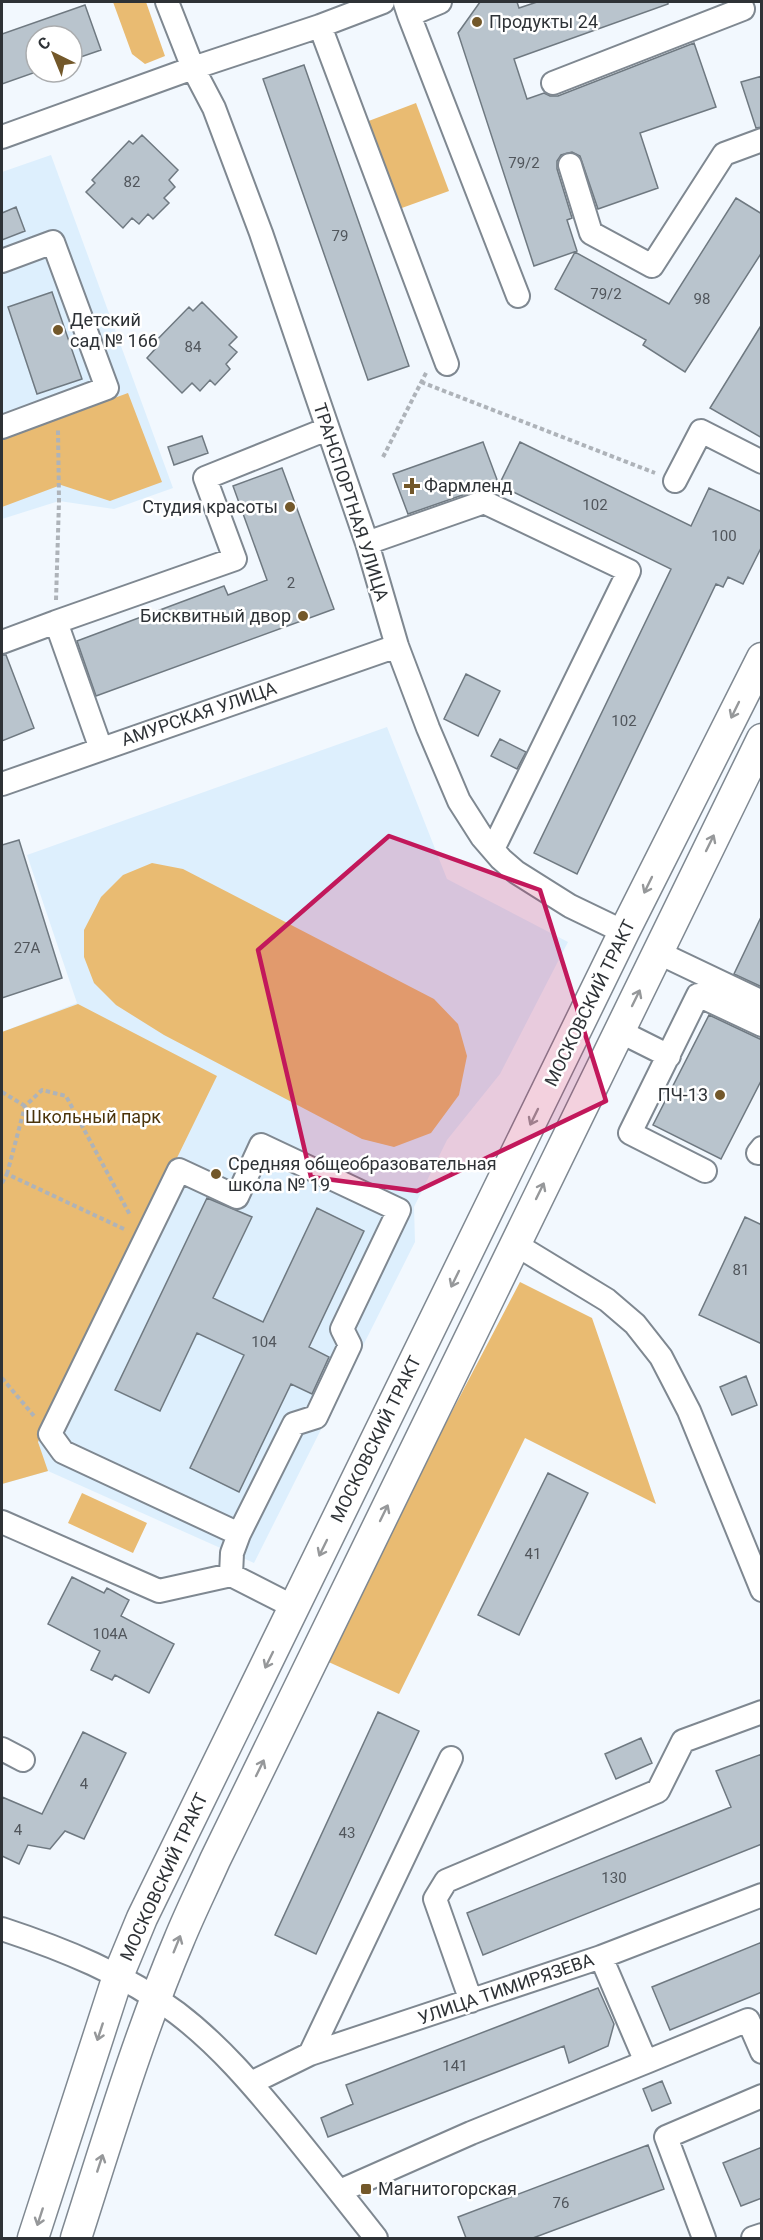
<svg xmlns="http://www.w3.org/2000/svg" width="763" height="2240" viewBox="0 0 763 2240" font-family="Roboto,sans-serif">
	<rect width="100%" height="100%" fill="#f2f8fe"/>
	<path fill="#ddeffd" d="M51 155 173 488 114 509 59 501 2 519V172Z
		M387 727 447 879 568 942 500 1074 447 1140 414 1207 415 1242 254 1563 48 1471 2 1484V1032L77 1003 27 855Z"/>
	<path fill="#e9bb72" d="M113 2H146L165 56 145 64 132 54Z
		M416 103 449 191 399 209 366 122Z
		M128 393 162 482 110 501 61 485 2 507V439Z
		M152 863 183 869 434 999 458 1024 467 1056 459 1095 431 1133 394 1147 362 1139 164 1035 116 1005 94 983 84 957V930L101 897 123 875Z
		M78 1004 217 1076 38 1442 48 1471 2 1484V1032Z
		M520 1282 592 1318 656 1504 525 1438 399 1694 322 1659Z
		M82 1493 147 1523 133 1553 68 1523Z"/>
	<path fill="#b9c4cd" stroke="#6f7981" stroke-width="1.5" d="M480 2H517L519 8 537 2H668V4L514 59 527 99 544 93 550 96H558L694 43 716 107 640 133 658 188 598 209 580 156 572 152 561 155 557 161V169L572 218 567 220 577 251 534 266 458 33Z
		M85 5 101 50 72 60V36H36V72L2 84V34Z
		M304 65 409 366 368 380 263 79Z
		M762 76V127L756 128 741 82Z
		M142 135 178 170 169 180 175 187 164 198 169 203 153 219 148 214 139 224 132 218 123 228 86 192 95 183 92 180 129 141 133 144Z
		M736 198 762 214V252L685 372 643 345 646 340 555 289 575 252 669 304Z
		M16 207 25 231 2 240V213Z
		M52 292 82 379 37 394 8 307Z
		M202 302 237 337 229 345 237 352 226 364 230 369 215 385 210 380 200 391 192 383 182 393 147 358 156 348 152 345 189 307 193 311Z
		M762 324V438L710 408Z
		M202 436 208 453 174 465 168 447Z
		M483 442 499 485 486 489H480L408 514 393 474Z
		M520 442 691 526 709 488 762 512V546L743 584 728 577 723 587 716 584 577 874 534 853 671 569 499 485Z
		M282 468 334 609 96 696 77 641 224 586 228 595 267 580 233 486Z
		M2 655H6L34 728 2 741Z
		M466 674 500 691 478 736 444 719Z
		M500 739 526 752 517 769 491 756Z
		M19 840 62 978 2 998V845Z
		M762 915V987L734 974Z
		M709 1015 762 1040V1079L721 1159 653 1125Z
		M207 1198 252 1217 213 1298 263 1322 317 1208 364 1231 309 1347 329 1357 312 1394 291 1384 239 1492 190 1468 244 1355 197 1333 160 1411 115 1390Z
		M745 1217 762 1225V1344L699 1315Z
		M746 1376 757 1405 732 1415 720 1387Z
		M548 1473 588 1493 519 1635 478 1615Z
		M72 1577 104 1593 107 1588 129 1600 121 1616 174 1644 149 1693 115 1675 112 1680 91 1670 100 1651 48 1624Z
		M378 1712 419 1731 316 1954 275 1935Z
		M83 1732 126 1753 84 1839 65 1831 50 1849 28 1845 19 1864 2 1856V1797L42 1814Z
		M641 1738 652 1763 616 1779 605 1754Z
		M762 1754V1844L483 1955 467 1913 731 1807 716 1771Z
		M762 1942V1992L670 2030 652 1987Z
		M598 1988 614 2024 608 2046 569 2063 564 2046 328 2137 321 2118 353 2104 346 2085Z
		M662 2081 671 2103 652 2111 643 2089Z
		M648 2145 664 2189 533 2238H466L458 2217Z
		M762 2147V2198L741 2206 723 2163Z"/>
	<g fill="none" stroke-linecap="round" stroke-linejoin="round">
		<g stroke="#7f8891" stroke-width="26">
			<path id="minor" d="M167 2 193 68 214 108 261 233 367 543 397 646 428 728 459 801 482 837 501 859 516 872 570 906 624 932
				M405 3 409 15 440 2
				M409 15 518 296
				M320 26 447 364
				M553 83 743 9 740 2
				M2 137 193 68 320 26 383 2
				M570 165 591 233 652 266 724 154 762 140
				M2 261 53 242 107 388 2 427
				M675 481 701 431 762 462
				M367 543 484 502 629 571 493 849
				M56 622 235 559 205 478 327 429
				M2 642 56 622 101 749
				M2 784 397 646
				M657 952 762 1002
				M619 1031 669 1056
				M758 1153 762 1148
				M705 1171 630 1133 698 995 762 1025
				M515 1244 607 1300 635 1324 661 1357 689 1411 762 1590
				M2 1522 159 1591 231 1575 294 1607
				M231 1575 232 1553 239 1534 294 1424 316 1417 350 1345 342 1329 399 1210 261 1145 237 1197 179 1170 50 1434 63 1452 239 1534
				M2 1749 23 1760
				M2 1929C63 1949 125 1974 177 2013 219 2045 252 2084 285 2124 316 2162 346 2200 376 2238
				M471 2001 435 1899 446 1881 658 1791 683 1741 762 1712
				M310 2054 451 1758
				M646 2062 748 2020 762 2052
				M251 2083 310 2054 601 1957 762 1895
				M340 2191 471 2133 646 2062 601 1957
				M704 2238 666 2137 762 2096
				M753 2238 762 2235"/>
		</g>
		<g stroke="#7f8891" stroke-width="33">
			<path id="major" d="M33 2238 118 1976 142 1918 624 932 762 658
				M76 2238C108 2138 138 2037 179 1940 190 1913 203 1887 215 1860L762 739"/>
		</g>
		<path stroke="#aeb3b9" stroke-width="4" stroke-dasharray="4.5 3" stroke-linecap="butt" d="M421 382 655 473
			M383 457 427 371
			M56 600 59 501 58 430
			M2 1092 25 1106
			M7 1174 25 1106 42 1090 66 1096 130 1215
			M2 1183 7 1174 124 1229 123 1231
			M2 1378 34 1416"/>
		<use href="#minor" stroke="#fff" stroke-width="22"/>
		<use href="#major" stroke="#fff" stroke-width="30"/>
	</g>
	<defs><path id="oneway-shaft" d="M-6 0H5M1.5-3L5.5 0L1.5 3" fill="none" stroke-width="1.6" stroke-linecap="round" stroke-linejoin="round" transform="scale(1.5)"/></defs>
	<g stroke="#96989a">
		<use href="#oneway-shaft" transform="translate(735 710) rotate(116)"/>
		<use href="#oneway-shaft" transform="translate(710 843) rotate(-64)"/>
		<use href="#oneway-shaft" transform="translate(648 885) rotate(116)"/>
		<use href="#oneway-shaft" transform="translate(636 998) rotate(-64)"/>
		<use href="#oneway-shaft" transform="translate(534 1117) rotate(116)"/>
		<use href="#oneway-shaft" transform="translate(540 1191) rotate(-64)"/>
		<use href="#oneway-shaft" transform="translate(455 1279) rotate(116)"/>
		<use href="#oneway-shaft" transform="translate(384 1513) rotate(-64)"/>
		<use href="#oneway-shaft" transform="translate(323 1548) rotate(116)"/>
		<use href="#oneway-shaft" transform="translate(269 1660) rotate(116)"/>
		<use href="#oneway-shaft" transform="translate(260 1768) rotate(-64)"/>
		<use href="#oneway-shaft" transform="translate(177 1944) rotate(-68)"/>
		<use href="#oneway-shaft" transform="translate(100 2032) rotate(108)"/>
		<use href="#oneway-shaft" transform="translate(100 2163) rotate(-72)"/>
		<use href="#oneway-shaft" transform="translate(40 2217) rotate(108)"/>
	</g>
	<path fill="#c2185b" fill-opacity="0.2" stroke="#c2185b" stroke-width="4.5" stroke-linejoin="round" d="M389 836 540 890 606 1101 417 1191 311 1177 258 950Z"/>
	<g fill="#73582a" stroke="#fff" stroke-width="2">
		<circle cx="477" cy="22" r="6"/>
		<circle cx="58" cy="330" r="6"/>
		<path d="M409 477h6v6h6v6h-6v6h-6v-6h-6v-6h6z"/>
		<circle cx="290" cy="507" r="6"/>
		<circle cx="303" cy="616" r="6"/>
		<circle cx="720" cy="1095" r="6"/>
		<circle cx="216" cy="1174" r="6"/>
		<rect x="360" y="2183" width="12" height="12" rx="3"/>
	</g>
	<g text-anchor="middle" stroke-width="5" stroke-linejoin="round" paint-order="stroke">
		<g font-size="15" fill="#51565c">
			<text x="524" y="168">79/2</text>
			<text x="132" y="187">82</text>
			<text x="340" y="241">79</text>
			<text x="606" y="299">79/2</text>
			<text x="702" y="304">98</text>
			<text x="193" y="352">84</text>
			<text x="595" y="510">102</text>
			<text x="724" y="541">100</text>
			<text x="291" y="588">2</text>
			<text x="624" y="726">102</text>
			<text x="27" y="953">27А</text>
			<text x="741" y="1275">81</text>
			<text x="264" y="1347">104</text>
			<text x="533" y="1559">41</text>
			<text x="110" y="1639">104А</text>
			<text x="84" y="1789">4</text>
			<text x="18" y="1835">4</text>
			<text x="347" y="1838">43</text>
			<text x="614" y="1883">130</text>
			<text x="455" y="2071">141</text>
			<text x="561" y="2208">76</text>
		</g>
		<g font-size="18" fill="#2e3236" stroke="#fff" text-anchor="start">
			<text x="489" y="28">Продукты 24</text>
			<text x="70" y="326">Детский<tspan x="70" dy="21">сад № 166</tspan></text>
			<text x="424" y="492">Фармленд</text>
			<text x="278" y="513" text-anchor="end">Студия красоты</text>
			<text x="291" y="622" text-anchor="end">Бисквитный двор</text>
			<text x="708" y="1101" text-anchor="end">ПЧ-13</text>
			<text x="228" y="1170">Средняя общеобразовательная<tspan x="228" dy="21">школа № 19</tspan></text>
			<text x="378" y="2195">Магнитогорская</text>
		</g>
		<g font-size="18" fill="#2e3236" stroke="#fff">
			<text transform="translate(351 502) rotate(72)" y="6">ТРАНСПОРТНАЯ УЛИЦА</text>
			<text transform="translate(199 714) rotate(-19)" y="6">АМУРСКАЯ УЛИЦА</text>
			<text transform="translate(590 1003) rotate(-64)" y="6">МОСКОВСКИЙ ТРАКТ</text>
			<text transform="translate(376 1439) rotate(-64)" y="6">МОСКОВСКИЙ ТРАКТ</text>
			<text transform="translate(164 1877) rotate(-65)" y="6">МОСКОВСКИЙ ТРАКТ</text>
			<text transform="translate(506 1989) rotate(-19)" y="6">УЛИЦА ТИМИРЯЗЕВА</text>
		</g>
		<g font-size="18" fill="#4b340b" stroke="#fff">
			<text x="93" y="1123">Школьный парк</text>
		</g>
	</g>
	<rect width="763" height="2240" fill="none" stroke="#2e3236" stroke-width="6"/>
	<g transform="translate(54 54) rotate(317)"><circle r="28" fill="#ffffff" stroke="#abadaf" stroke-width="1.5"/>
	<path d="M0-4.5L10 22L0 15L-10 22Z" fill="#73582a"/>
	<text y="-9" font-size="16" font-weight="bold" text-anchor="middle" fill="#2e3236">С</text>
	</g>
</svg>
